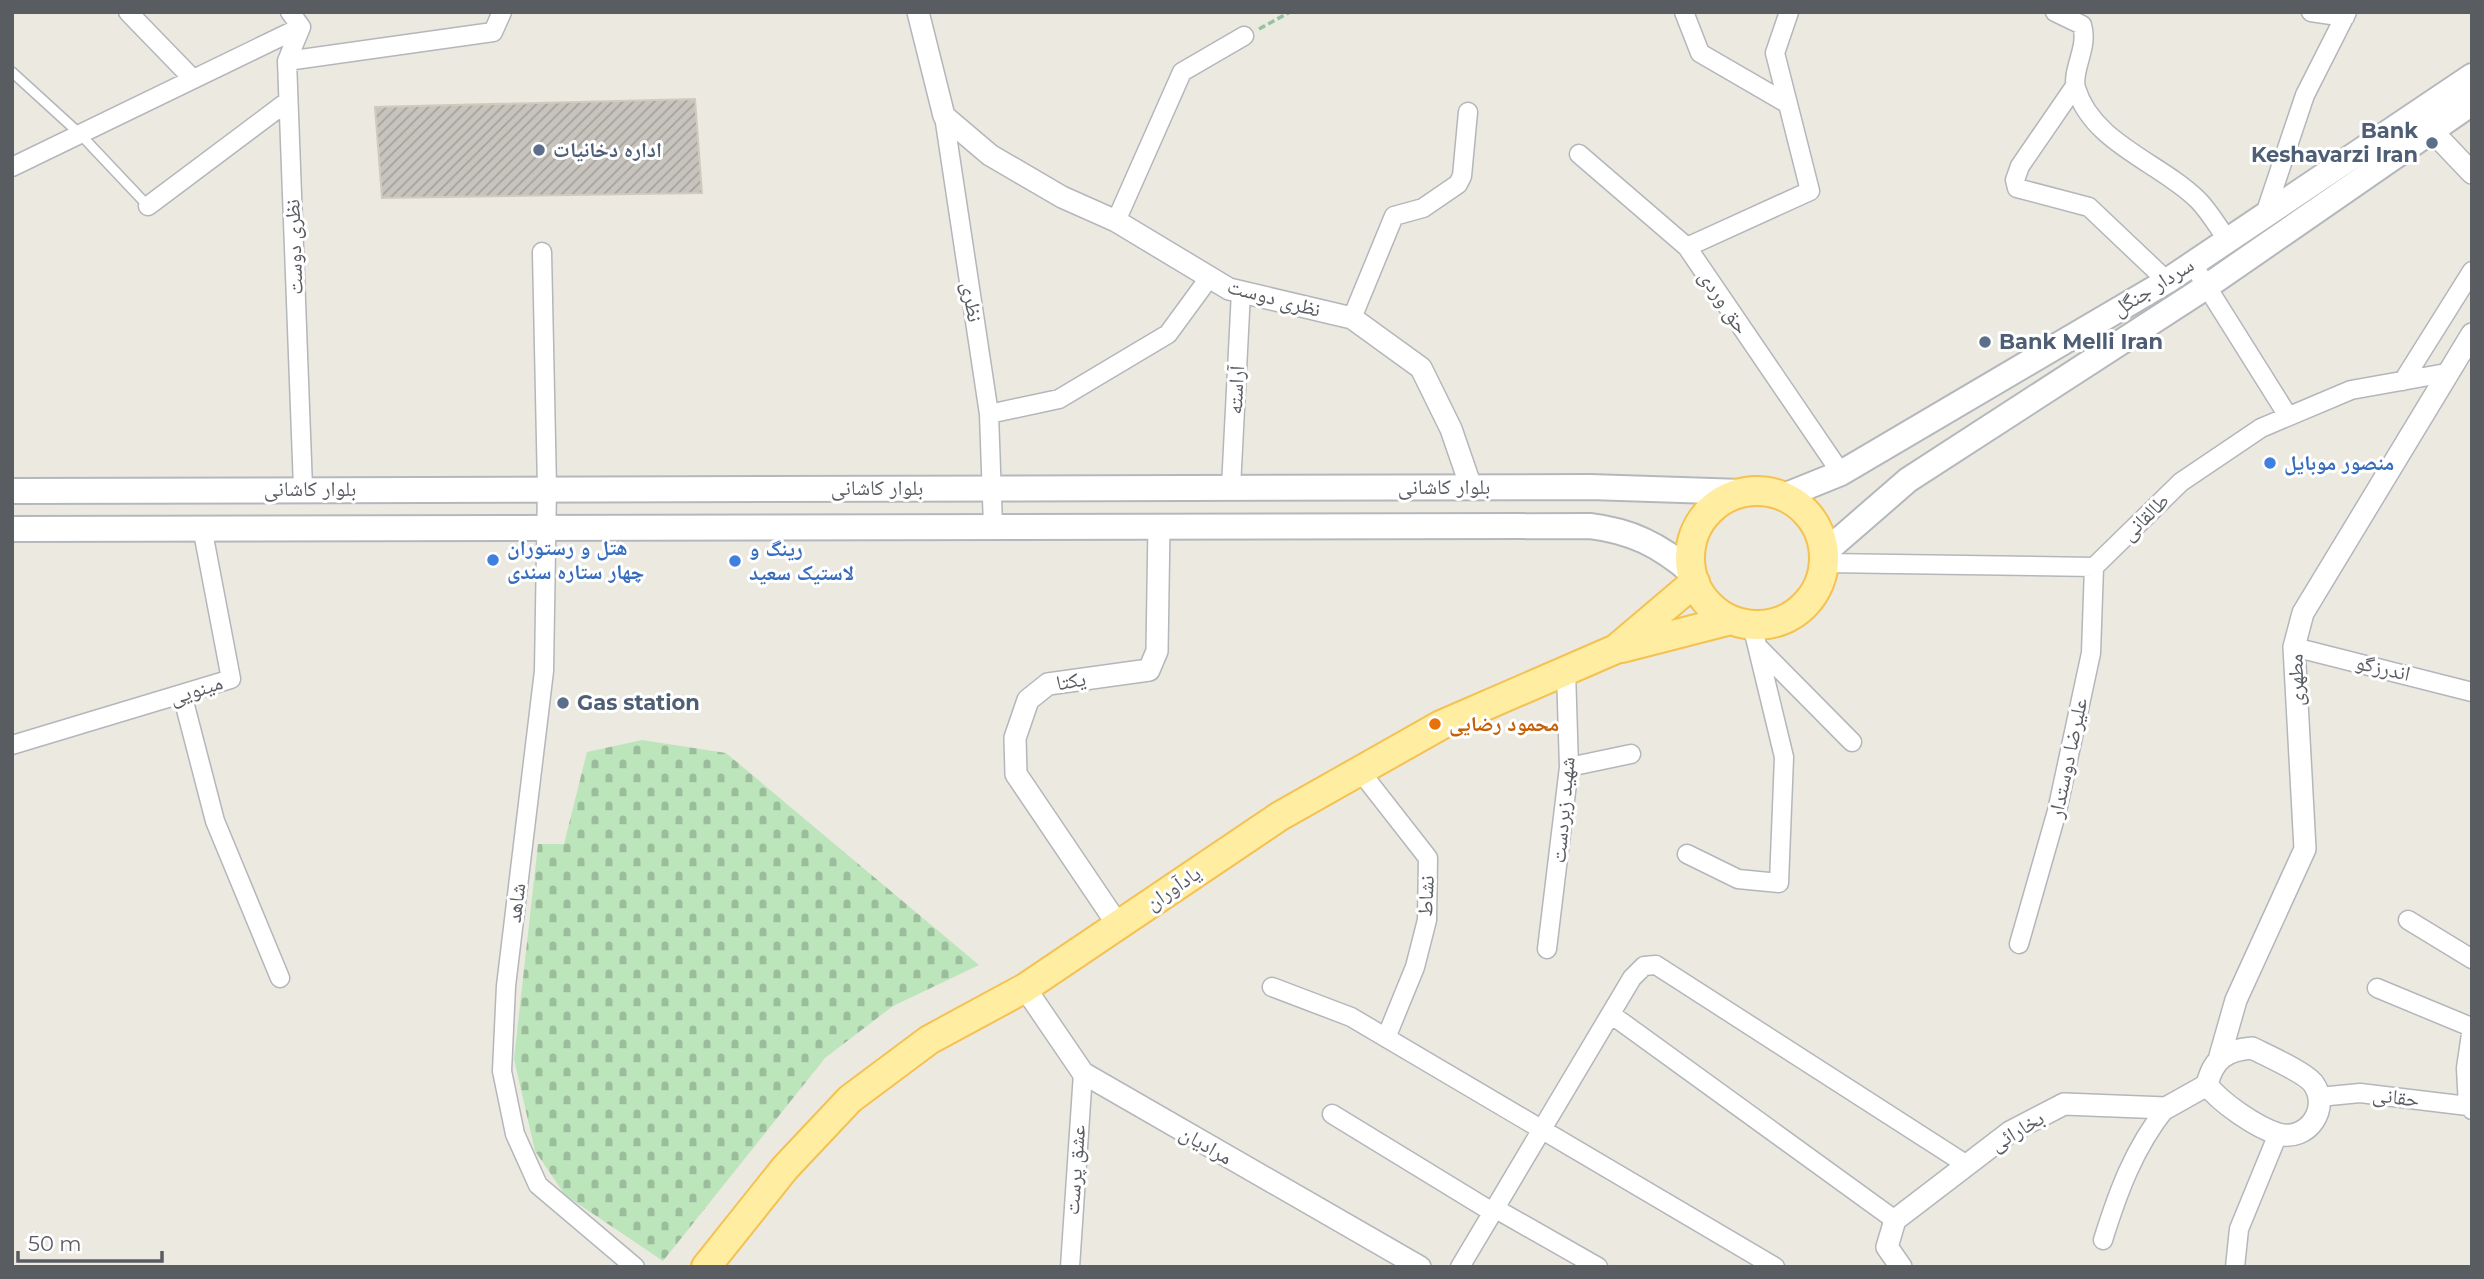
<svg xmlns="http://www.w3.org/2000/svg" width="2484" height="1279" viewBox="0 0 2484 1279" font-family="Montserrat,'Noto Naskh Arabic',sans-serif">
	<defs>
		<pattern id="cemetery-stones" width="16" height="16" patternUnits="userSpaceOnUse" patternTransform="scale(1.75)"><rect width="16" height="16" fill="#bce5bb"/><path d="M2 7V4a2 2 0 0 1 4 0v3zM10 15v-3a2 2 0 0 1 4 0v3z" fill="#9cbd9b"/></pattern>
		<pattern id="building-hatch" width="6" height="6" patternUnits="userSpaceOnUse" patternTransform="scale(1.75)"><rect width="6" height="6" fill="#c7c4bd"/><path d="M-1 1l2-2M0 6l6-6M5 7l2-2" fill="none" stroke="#a5a29d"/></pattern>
	</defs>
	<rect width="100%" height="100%" fill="#ece9e0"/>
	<path fill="url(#cemetery-stones)" d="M642 740 726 753 979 965 893 1006 825 1058 663 1261 565 1195 535 1151 514 1059 538 844H564L587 752Z"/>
	<path fill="url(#building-hatch)" stroke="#d1cbbe" stroke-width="2" d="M695 99 702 193 382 198 375 107Z"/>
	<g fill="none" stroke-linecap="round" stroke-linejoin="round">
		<g stroke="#b3b7bb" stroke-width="12">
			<path id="service" d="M12 72 80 134 148 206"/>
		</g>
		<g stroke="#b3b7bb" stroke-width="21">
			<path id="minor" d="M128 12 193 79
				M290 12 301 27 287 61 303 488
				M1684 12 1700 53 1788 104 1810 191 1687 247
				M2055 12 2082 25C2089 48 2071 70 2076 88 2092 143 2161 163 2198 200 2209 211 2218 227 2227 239
				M2311 12 2345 17
				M287 61 493 32 502 12
				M2075 86 2020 166 2015 180 2017 188 2089 207 2167 281
				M1788 104 1775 53 1789 12
				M944 116 989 414 993 526
				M1579 154 1687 247 1841 473
				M12 167 301 27
				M148 206 288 101
				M2265 214 2305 95 2347 12
				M1116 221 1182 72 1244 36
				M542 252 547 488 544 671 506 986 502 1071 515 1134 538 1185 635 1267
				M2192 263 2288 416
				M1352 318 1394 216 1423 208 1458 184 1462 176 1468 112
				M2403 381 2472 271
				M989 414 1059 399 1168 334 1209 278
				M1231 487 1241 292
				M1825 563 2094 567 2181 482 2261 428 2351 390 2446 373
				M2294 647 2472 692
				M1759 648 1852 742
				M182 694 215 821 280 978
				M12 745 231 679 202 527
				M1569 767 1631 754
				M1360 771 1428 858 1427 920 1415 967 1386 1038
				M1687 854 1738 879 1779 883 1784 757 1752 625
				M2408 920 2472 959
				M2019 944 2057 811 2091 653 2094 567
				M1547 949 1569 767 1566 671
				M1272 987 1351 1017 1775 1267
				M2377 988 2471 1027
				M1612 1015 1895 1220
				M2319 1097 2360 1093 2468 1106 2472 1110
				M2468 1106 2466 1068 2472 1027
				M1332 1114 1494 1213
				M1496 1209 1598 1267
				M2103 1240C2118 1192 2134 1148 2166 1108
				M1070 1267 1083 1073
				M1460 1267 1632 978 1644 966 1656 965 1967 1165
				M2235 1267 2239 1229 2278 1134"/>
		</g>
		<g stroke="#b3b7bb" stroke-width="24">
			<path id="tertiary" d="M918 12 944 116 990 155 1062 197 1116 221 1229 289 1352 318 1421 368 1451 429 1471 487
				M2433 132 2472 173
				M1118 925 1016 774 1015 738 1028 700 1048 684 1149 670 1157 651 1159 526
				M1025 988 1083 1073 1420 1267
				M2252 1048C2266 1055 2304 1072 2313 1083 2331 1108 2308 1142 2278 1134 2256 1127 2221 1103 2207 1085 2213 1059 2226 1050 2252 1048Z
				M2220 1056 2236 1000 2305 849 2294 647 2303 613 2472 334
				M1901 1267 1887 1247 1895 1220 2010 1132 2064 1104 2166 1108 2207 1085"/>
		</g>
		<g stroke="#b4b8bd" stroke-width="28">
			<path id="secondary" d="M12 491 1590 487 1742 492
				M1784 496 1841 473 2167 281 2472 76
				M12 529 1590 526C1631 531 1660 545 1692 573
				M1824 553 1908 480 2206 287 2472 103"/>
		</g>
		<g stroke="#f5c150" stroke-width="32">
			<path id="primary" d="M1690 558a67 67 0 1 1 134 0a67 67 0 1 1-134 0Z
				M1622 648 1731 620
				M706 1267 785 1168 850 1099 929 1040 1025 988 1280 816 1441 725 1616 649 1695 582"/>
		</g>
		<path stroke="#93c49f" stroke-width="3.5" stroke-dasharray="7 3.5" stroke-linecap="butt" d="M1259 29 1290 12"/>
		<use href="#service" stroke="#fff" stroke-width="9"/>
		<use href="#minor" stroke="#fff" stroke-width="18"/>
		<use href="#tertiary" stroke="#fff" stroke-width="21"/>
		<use href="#secondary" stroke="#fff" stroke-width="24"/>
		<use href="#primary" stroke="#ffeda2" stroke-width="28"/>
	</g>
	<g fill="#5c6f8a" stroke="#fff" stroke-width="2.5">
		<circle cx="2432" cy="143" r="7"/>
		<circle cx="539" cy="150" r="7"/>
		<circle cx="1985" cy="342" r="7"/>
		<circle cx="563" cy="703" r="7"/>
	</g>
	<g fill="#3f7fe0" stroke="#fff" stroke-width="2.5">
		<circle cx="2270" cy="463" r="7"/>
		<circle cx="493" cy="560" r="7"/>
		<circle cx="735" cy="561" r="7"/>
	</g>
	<circle fill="#e8710a" stroke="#fff" stroke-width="2.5" cx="1435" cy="724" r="7"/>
	<g text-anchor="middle" stroke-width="6" stroke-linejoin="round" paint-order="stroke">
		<g font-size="21" font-weight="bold" fill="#4e5e75" stroke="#fff" text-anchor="start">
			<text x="2418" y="138" text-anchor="end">Bank<tspan x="2418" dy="24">Keshavarzi Iran</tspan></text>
			<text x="553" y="157">اداره دخانیات</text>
			<text x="1999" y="349">Bank Melli Iran</text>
			<text x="577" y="710">Gas station</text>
		</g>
		<g font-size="21" fill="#595d62" stroke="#fff">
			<text transform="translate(294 247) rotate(-92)" y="7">نظری دوست</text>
			<text transform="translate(2153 287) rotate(-32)" y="7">سردار جنگل</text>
			<text transform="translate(1274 298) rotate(15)" y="7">نظری دوست</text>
			<text transform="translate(972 302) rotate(81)" y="7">نظری</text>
			<text transform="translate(1724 302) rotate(56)" y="7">حق وردی</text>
			<text transform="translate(1236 390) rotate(-87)" y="7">آراسته</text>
			<text x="1444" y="494">بلوار کاشانی</text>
			<text x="877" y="495">بلوار کاشانی</text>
			<text x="310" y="496">بلوار کاشانی</text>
			<text transform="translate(2145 517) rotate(-44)" y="7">طالقانی</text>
			<text transform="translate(2383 668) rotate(13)" y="7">اندرزگو</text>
			<text transform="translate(2296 680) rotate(-91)" y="7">مطهری</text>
			<text transform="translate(1071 681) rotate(-10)" y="7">یکتا</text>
			<text transform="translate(196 690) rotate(-18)" y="7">مینویی</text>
			<text transform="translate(2068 758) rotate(-78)" y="7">علیرضا دوستدار</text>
			<text transform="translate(1563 810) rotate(-85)" y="7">شهید زبردست</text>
			<text transform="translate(1173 888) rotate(-34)" y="7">یادآوران</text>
			<text transform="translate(1426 896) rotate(-87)" y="7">نشاط</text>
			<text transform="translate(516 903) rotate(-83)" y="7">شاهد</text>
			<text transform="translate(2396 1097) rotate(7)" y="7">حقانی</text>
			<text transform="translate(2017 1131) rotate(-31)" y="7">بخارائی</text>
			<text transform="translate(1206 1145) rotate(30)" y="7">مرادیان</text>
			<text transform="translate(1075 1170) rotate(-86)" y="7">عشق پرست</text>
		</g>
		<g font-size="21" font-weight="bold" fill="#366cbe" stroke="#fff" text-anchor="start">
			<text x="2284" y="470">منصور موبایل</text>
			<text x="507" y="555">هتل و رستوران<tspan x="507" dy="24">چهار ستاره سندی</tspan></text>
			<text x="749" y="556">رینگ و<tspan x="749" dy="24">لاستیک سعید</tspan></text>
		</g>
		<g font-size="21" font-weight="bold" fill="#c56008" stroke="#fff" text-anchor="start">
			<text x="1449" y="731">محمود رضایی</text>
		</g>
	</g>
	<rect width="2484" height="1279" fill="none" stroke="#595d62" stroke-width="28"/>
	<path d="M18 1251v10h144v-10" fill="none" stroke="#595d62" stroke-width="3.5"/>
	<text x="28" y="1251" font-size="21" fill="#595d62" stroke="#ffffff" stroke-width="5" paint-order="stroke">50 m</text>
</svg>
